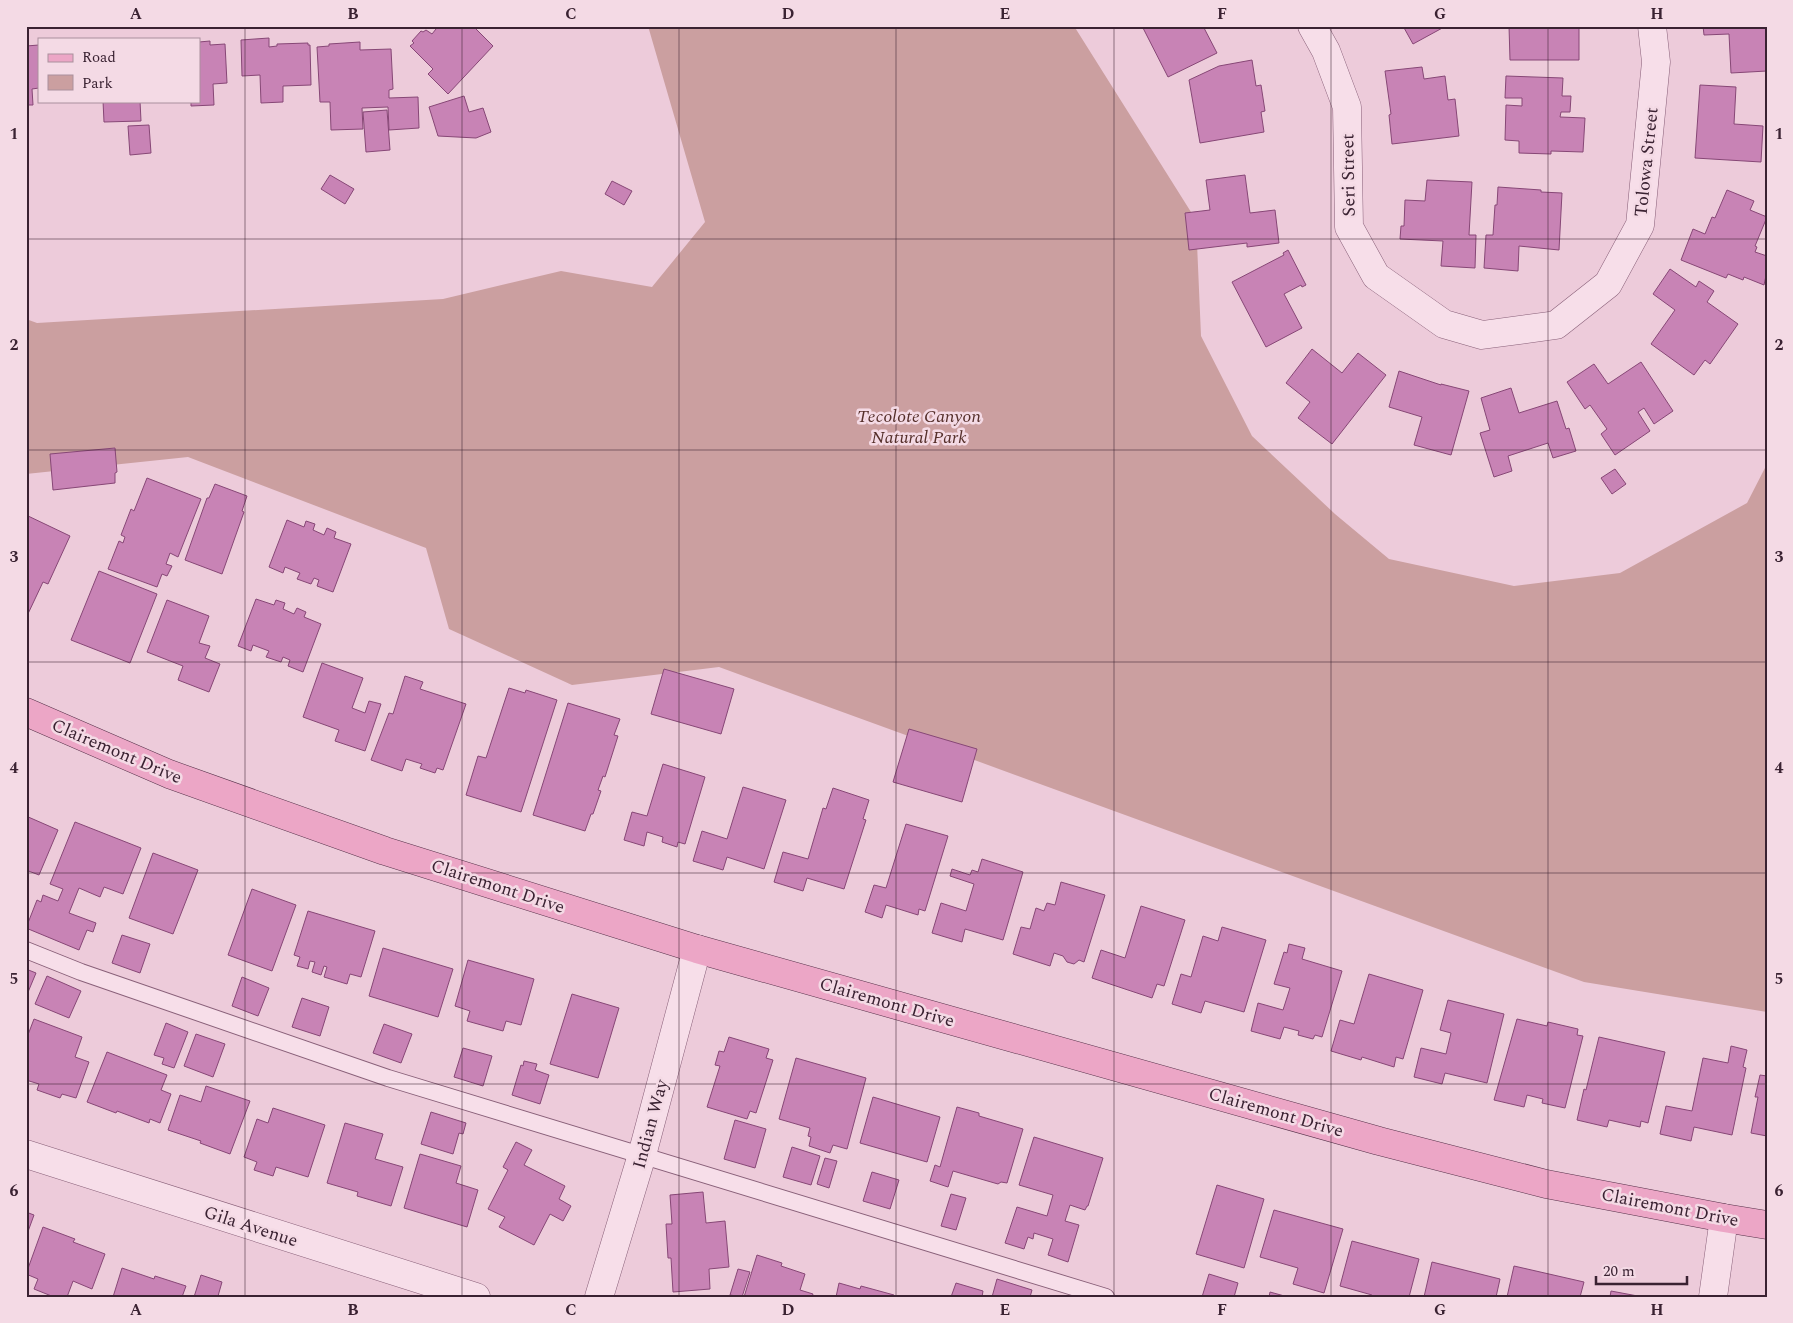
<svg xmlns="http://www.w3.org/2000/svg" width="1793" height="1323" viewBox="0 0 1793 1323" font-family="Spectral,serif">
	<rect width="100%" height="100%" fill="#edcbda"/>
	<path fill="#cb9fa0" d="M648 26H1074L1196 220 1201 336 1252 436 1335 514 1389 559 1514 586 1620 573 1747 503 1767 464V1012L1584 982 719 667 572 685 449 629 426 548 188 457 26 474V319L37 323 443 299 561 271 652 287 705 222Z"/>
	<path fill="#c883b5" stroke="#874776" d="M435 26H473L493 46 448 94 428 74 433 69 410 46 414 43 412 41 421 31 423 32 426 30 432 34 436 29Z
		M1142 26H1203L1217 53 1168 77Z
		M1403 26H1446L1413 44Z
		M1509 26H1579V60H1510Z
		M1703 26H1767V71L1731 73 1729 34 1704 35Z
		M269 38V47L277 46V44L308 43V45H310L311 85 283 86V102L261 103 260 75 242 76 241 40Z
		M210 41V45L225 44 227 83 213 84 214 105 191 106V101H199V42Z
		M360 42V50L391 49 393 89 389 90V98L418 97 419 128 389 130 388 107 362 108 363 129 331 130 330 102H320L317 47 329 46V44Z
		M39 45V88L32 89 33 105H26V46Z
		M1252 60 1256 86 1261 85 1265 111 1261 112 1264 132 1200 143 1189 80 1219 66Z
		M1422 67 1424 79 1445 76 1448 100 1455 99 1459 136 1392 144 1389 115 1391 114 1385 71Z
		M1506 76 1563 78 1562 96H1571L1570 112H1561L1560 117 1585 118 1583 152 1551 151V154L1519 153V141L1505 140 1506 105 1522 106V98H1505Z
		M1700 85 1736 87 1734 124 1763 126 1761 162 1695 158Z
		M464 96 469 112 483 108 491 132 476 138 438 136 429 107Z
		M103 101H140L141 121 104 122Z
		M387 110 390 150 366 152 363 112Z
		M149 125 151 153 130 155 128 126Z
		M330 175 354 189 345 204 321 189Z
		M1245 175 1250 213 1275 210 1279 243 1247 247V243L1189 250 1185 213 1210 210 1206 180Z
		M1427 180 1472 182 1469 235H1476L1475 268 1441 266 1443 241 1400 239 1401 226H1404L1405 200 1425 201Z
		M612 181 632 191 624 205 605 194Z
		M1498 187 1541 190V192L1562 193 1559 250 1519 246 1518 271 1484 268 1486 235H1493L1495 205H1497Z
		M1727 190 1754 201 1750 210 1767 217 1755 246 1757 247 1755 252 1767 256V271L1764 285 1744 277 1743 280 1728 274 1726 278 1681 260 1693 229 1705 234 1712 217 1715 218Z
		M1288 250 1306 285 1302 287 1301 285 1284 294 1302 328 1266 347 1232 282 1284 255 1283 253Z
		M1670 269 1696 287 1699 281 1714 291 1707 302 1738 324 1710 364 1705 360 1694 375 1651 344 1675 310 1653 294Z
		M1312 349 1342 373 1358 353 1386 375 1332 444 1298 418 1310 402 1286 383Z
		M1641 362 1673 411 1654 424 1644 408 1638 412 1650 431 1615 455 1601 434 1607 429 1590 405 1585 409 1567 382 1594 364 1608 384Z
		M1399 371 1441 385V384L1469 391 1451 455 1414 445 1422 417 1389 407Z
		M1511 388 1519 413 1557 401 1566 429 1569 428 1576 451 1553 458 1548 443 1508 456 1512 471 1494 477 1480 433 1490 430 1481 398Z
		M115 448 117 472 115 473V483L53 490 50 454Z
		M1615 469 1626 484 1612 494 1601 478Z
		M147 478 201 499 178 557 170 553 166 564 172 566 167 576 162 574 157 587 108 569 119 541 123 543 125 537 121 535 131 509 134 511Z
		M215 484 247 496 242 511 244 512 222 574 185 560 207 498H209Z
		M26 515 70 536 48 584 43 582 26 618Z
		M287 520 304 527 306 521 315 524 313 530 324 535 327 528 336 532 334 538 351 544 333 592 317 586 319 580 314 578 311 584 297 579 300 573 285 567 283 573 269 567Z
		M99 571 157 594 130 663 71 640Z
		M256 599 274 605 276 600 285 603 283 609 294 614 297 608 306 612 304 617 321 624 303 672 288 666 290 660 283 657 281 662 266 657 269 651 253 645 251 651 238 646Z
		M167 600 209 616 199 643 210 646 205 658 220 664 209 692 178 680 183 666 147 652Z
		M322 663 363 678 352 708 365 713 369 701 381 704 365 751 335 741 339 730 303 717Z
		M664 669 734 689 721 734 651 714Z
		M405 676 423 682 420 689 466 704 443 770 437 768 435 773 420 768 422 764 406 759 402 771 371 760 389 713 393 714Z
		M509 688 525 693 526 690 557 700 521 812 466 795 478 756 486 758Z
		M568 703 620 719 614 735 618 736 605 777 603 776 598 790 601 791 593 814H591L585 831 533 815Z
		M909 729 977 749 962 802 893 782Z
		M663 764 705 777 685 844 678 842 677 847 662 842 663 837 647 832 644 846 624 840 632 812 647 816Z
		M743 787 786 800 764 869 727 857 723 870 693 861 702 831 727 839Z
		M833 788 869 800 863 819 866 820 844 889 807 878 803 891 774 882 783 852 808 859 823 808 826 809Z
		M26 816 58 830 39 875 26 870Z
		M75 822 141 848 123 894 104 887 100 897 79 888 69 913 96 923 93 932 87 930 79 950 26 928 37 900 41 902 43 895 58 901 63 889 50 884Z
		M906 824 948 836 925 911 919 909 918 915 886 905 882 918 865 912 874 885 886 888Z
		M153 853 198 870 173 934 129 918Z
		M982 859 1023 872 1003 940 965 929 962 942 932 933 941 903 966 911 974 884 950 876 952 869 970 875 972 870 978 872Z
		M1061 882 1105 895 1084 962 1079 960 1074 964 1067 962 1063 956 1054 953 1050 966 1013 954 1021 927 1030 929 1036 908 1044 911 1047 903 1055 905Z
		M252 889 296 905 272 971 228 955Z
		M1141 906 1185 920 1164 986 1157 984 1152 998 1092 978 1101 950 1125 958Z
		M308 911 375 931 361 977 350 974 347 984 324 977 327 967 324 966 321 975 312 972 315 962 310 961 308 969 297 966 300 957 294 955Z
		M1222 927 1266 940 1244 1012 1205 1001 1201 1013 1172 1004 1181 974 1191 977 1203 936 1218 941Z
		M122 935 150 944 140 973 112 963Z
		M1289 944 1305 948 1302 959 1342 971 1322 1037 1315 1035 1313 1039 1298 1035 1299 1031 1284 1027 1280 1039 1251 1031 1258 1003 1283 1010 1290 988 1274 984 1284 952 1287 953Z
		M383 948 453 969 438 1017 369 996Z
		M468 960 534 979 521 1025 506 1021 503 1031 467 1021 470 1011 455 1006Z
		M26 969 36 973 26 997Z
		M1369 974 1423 990 1403 1059 1396 1057 1394 1067 1362 1057 1361 1060 1331 1051 1340 1020 1354 1024Z
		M47 976 81 991 69 1018 35 1004Z
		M242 977 269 988 258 1016 232 1006Z
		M572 994 619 1008 598 1078 550 1064Z
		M302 998 329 1007 320 1036 292 1027Z
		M1448 1000 1504 1014 1487 1083 1445 1073 1442 1084 1414 1077 1421 1048 1446 1054 1451 1033 1440 1030Z
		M34 1019 82 1037 75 1057 89 1062 76 1098 62 1094 60 1098 37 1090 39 1084 26 1080V1040Z
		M1517 1019 1547 1026 1548 1022 1578 1029 1577 1035 1583 1036 1565 1108 1542 1103 1543 1099 1527 1095 1524 1107 1494 1100Z
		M166 1023 188 1032 174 1068 162 1064 164 1058 154 1055Z
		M384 1024 412 1034 401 1063 373 1053Z
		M196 1034 225 1044 213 1077 184 1066Z
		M729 1037 769 1049 766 1058 773 1060 756 1113 750 1111 747 1119 707 1107 720 1066 715 1065 719 1051 724 1052Z
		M1599 1037 1665 1052 1648 1123 1641 1121 1640 1127 1609 1120 1607 1127 1577 1120 1584 1089 1586 1090Z
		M1731 1046 1747 1050 1743 1067 1746 1068 1732 1135 1694 1127 1691 1141 1660 1134 1666 1106 1692 1111 1703 1058 1728 1063Z
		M463 1048 492 1056 483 1086 454 1077Z
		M107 1052 167 1075 161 1090 171 1094 160 1123 150 1119 149 1123 117 1111 116 1113 87 1102Z
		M796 1058 866 1078 847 1149 833 1145 830 1153 809 1146 811 1137 808 1136 810 1128 779 1119Z
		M524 1061 537 1064 535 1070 549 1075 540 1104 512 1095 521 1065 523 1066Z
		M1760 1075 1767 1076V1136L1751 1133 1758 1097H1755Z
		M206 1086 250 1101 230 1154 200 1143 201 1141 168 1130 180 1095 201 1102Z
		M873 1097 940 1117 927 1162 860 1143Z
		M957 1107 979 1113V1116L1023 1129 1007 1183 1001 1182 998 1184 953 1171 948 1187 930 1181 935 1165 940 1167Z
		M273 1108 325 1125 308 1177 276 1167 273 1176 254 1170 257 1162 244 1157 257 1119 268 1123Z
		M431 1112 466 1123 463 1134 459 1133 453 1154 421 1144Z
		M735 1120 766 1129 755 1168 724 1159Z
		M345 1123 383 1134 375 1159 403 1167 391 1206 357 1196 358 1192 327 1183Z
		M1034 1137 1103 1158 1088 1206H1087L1085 1210 1070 1205 1065 1221 1079 1225 1068 1262 1048 1255 1053 1239 1034 1233 1033 1239 1028 1237 1024 1249 1005 1243 1017 1207 1047 1216 1053 1195 1019 1185Z
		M516 1142 532 1150 524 1165 565 1186 559 1199 571 1206 563 1221 550 1214 534 1245 499 1227 505 1217 488 1209 508 1170 503 1167Z
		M792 1147 820 1156 811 1185 783 1177Z
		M420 1154 461 1166 456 1183 478 1190 467 1227 404 1208Z
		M825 1158 837 1161 829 1188 817 1184Z
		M872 1172 899 1180 890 1209 863 1201Z
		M1217 1185 1264 1199 1244 1268 1196 1254Z
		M703 1192 706 1223 725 1221 729 1267 709 1269 710 1289 673 1292 671 1258H668L666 1224H672L670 1195Z
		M951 1194 966 1198 956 1230 941 1226Z
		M1274 1210 1343 1229 1324 1293 1293 1284 1298 1268 1260 1257Z
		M26 1212 34 1215 26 1237Z
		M43 1227 75 1239 73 1242 105 1254 92 1289 73 1281 67 1297H54L34 1289 38 1279 26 1274Z
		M1352 1241 1419 1259 1409 1297H1372V1295L1340 1286Z
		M757 1255 782 1263 781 1266 805 1274 800 1290 813 1294 812 1297H744Z
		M1432 1262 1500 1279 1496 1297H1424Z
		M1514 1266 1584 1282 1580 1297H1507Z
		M122 1268 154 1279 155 1276 186 1286 182 1297H113Z
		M738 1269 750 1272 742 1297 730 1295Z
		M1209 1274 1238 1283 1234 1297H1202Z
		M201 1275 222 1282 218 1296 220 1297H194Z
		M997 1279 1032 1290 1030 1297H992Z
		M839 1283 860 1289 861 1286 894 1295 893 1297H836Z
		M956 1283 983 1291 982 1297H951Z
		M1611 1291 1643 1297H1610Z
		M1270 1292 1288 1297H1269Z"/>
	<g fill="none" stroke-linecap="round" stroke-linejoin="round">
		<g stroke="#896079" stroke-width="18">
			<path id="service" d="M26 950 81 972 388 1078 1106 1297"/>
		</g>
		<g stroke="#896079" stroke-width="29">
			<path id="minor" d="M1312 26 1326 51 1347 107 1349 227 1376 276 1444 324 1482 335 1556 325 1608 284 1640 225 1656 62 1652 26
				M26 1154 476 1297
				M599 1297 642 1155 697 949
				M1713 1297 1724 1218"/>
		</g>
		<g stroke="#57334b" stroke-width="29">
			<path id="primary" d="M26 712 169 774 385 851 697 949 1379 1141 1546 1184 1724 1218 1767 1225"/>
		</g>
		<use href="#service" stroke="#f7dee9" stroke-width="16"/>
		<use href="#minor" stroke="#f7dee9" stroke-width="28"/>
		<use href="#primary" stroke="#eca6c6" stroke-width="28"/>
	</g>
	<path fill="none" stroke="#3a2232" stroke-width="1" stroke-opacity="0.55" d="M245 26V1297M462 26V1297M679 26V1297M896 26V1297M1114 26V1297M1331 26V1297M1548 26V1297M26 239H1767M26 450H1767M26 662H1767M26 873H1767M26 1084H1767"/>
	<g text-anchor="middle" stroke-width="5" stroke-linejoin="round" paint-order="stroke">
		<g font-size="18" fill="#3a2232" stroke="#f4dae5">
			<text transform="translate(1646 162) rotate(-84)" y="6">Tolowa Street</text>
			<text transform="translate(1348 175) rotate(-91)" y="6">Seri Street</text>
			<text transform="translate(117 751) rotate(23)" y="6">Clairemont Drive</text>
			<text transform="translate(498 886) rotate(18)" y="6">Clairemont Drive</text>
			<text transform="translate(887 1002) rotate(16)" y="6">Clairemont Drive</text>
			<text transform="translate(1276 1112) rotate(16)" y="6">Clairemont Drive</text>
			<text transform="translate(650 1124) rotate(-75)" y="6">Indian Way</text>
			<text transform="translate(1670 1207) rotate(11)" y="6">Clairemont Drive</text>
			<text transform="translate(251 1226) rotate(18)" y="6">Gila Avenue</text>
		</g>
		<g font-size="18" font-style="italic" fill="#552f2a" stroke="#f4dae5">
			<text x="919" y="422">Tecolote Canyon<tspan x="919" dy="21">Natural Park</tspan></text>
		</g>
	</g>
	<rect width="1793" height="1323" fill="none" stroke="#f4dae5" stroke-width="55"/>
	<rect x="38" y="38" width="162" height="65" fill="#f4dae5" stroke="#aa909d"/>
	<rect x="48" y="54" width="25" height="8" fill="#eca6c6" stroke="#aa909d"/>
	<text x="82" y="62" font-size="15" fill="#3a2232">Road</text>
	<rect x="48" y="75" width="25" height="15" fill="#cb9fa0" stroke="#aa909d"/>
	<text x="82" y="88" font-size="15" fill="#3a2232">Park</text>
	<path d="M1596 1276v8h91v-8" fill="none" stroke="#3a2232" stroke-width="2.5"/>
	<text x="1603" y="1276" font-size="15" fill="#3a2232" stroke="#f4dae5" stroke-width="4" paint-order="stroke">20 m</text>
	<rect x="28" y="28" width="1738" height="1268" fill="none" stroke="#3a2232" stroke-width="2"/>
	<g font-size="16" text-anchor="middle" font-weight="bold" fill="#3a2232">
		<text x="136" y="19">A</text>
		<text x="353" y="19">B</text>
		<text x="571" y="19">C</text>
		<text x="788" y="19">D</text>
		<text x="1005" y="19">E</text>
		<text x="1222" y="19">F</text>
		<text x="1440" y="19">G</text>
		<text x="1657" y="19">H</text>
		<text x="14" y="139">1</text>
		<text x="1779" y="139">1</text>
		<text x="14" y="350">2</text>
		<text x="1779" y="350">2</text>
		<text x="14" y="562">3</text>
		<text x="1779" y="562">3</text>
		<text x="14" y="773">4</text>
		<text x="1779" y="773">4</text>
		<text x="14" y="984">5</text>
		<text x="1779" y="984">5</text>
		<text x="14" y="1196">6</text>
		<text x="1779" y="1196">6</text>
		<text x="136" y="1315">A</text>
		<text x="353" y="1315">B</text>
		<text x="571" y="1315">C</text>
		<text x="788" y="1315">D</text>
		<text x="1005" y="1315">E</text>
		<text x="1222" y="1315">F</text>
		<text x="1440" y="1315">G</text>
		<text x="1657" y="1315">H</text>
	</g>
</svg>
